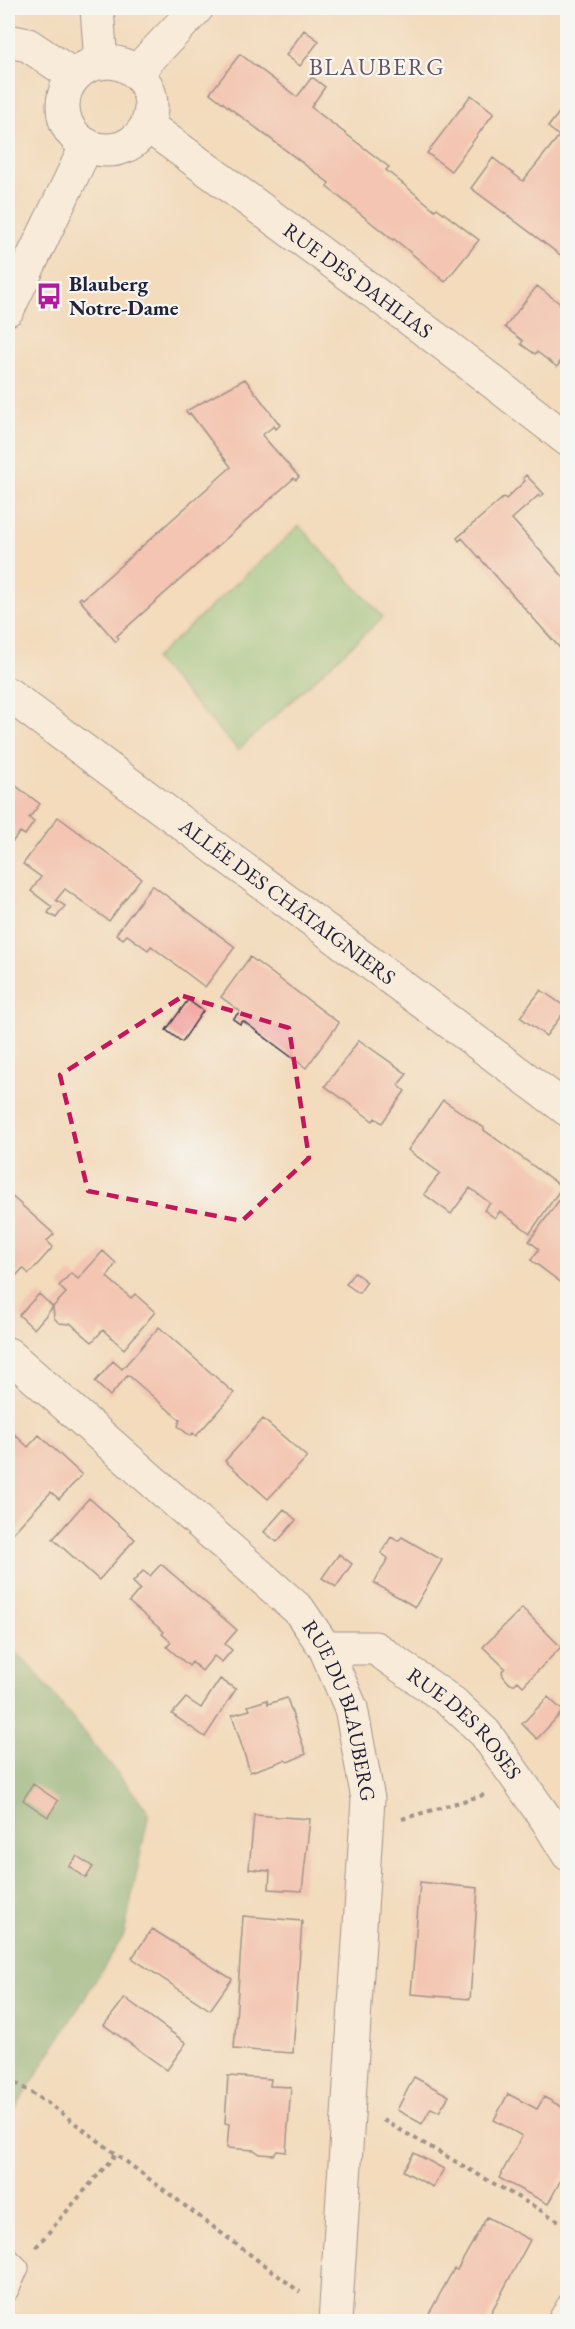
<svg xmlns="http://www.w3.org/2000/svg" width="575" height="2329" viewBox="0 0 575 2329" font-family="'EB Garamond',serif">
	<rect width="100%" height="100%" fill="#f6f6f2"/>
	<filter id="ink" filterUnits="userSpaceOnUse"><feTurbulence type="fractalNoise" baseFrequency=".0167" numOctaves="2"/><feDisplacementMap in="SourceGraphic" scale="12" xChannelSelector="R" yChannelSelector="G"/><feConvolveMatrix kernelMatrix="1 2 1 2 8 2 1 2 1" color-interpolation-filters="sRGB"/></filter>
	<filter id="wash" filterUnits="userSpaceOnUse"><feTurbulence type="fractalNoise" baseFrequency=".008" numOctaves="4" result="noise"/><feDisplacementMap in="SourceGraphic" scale="24" xChannelSelector="R" yChannelSelector="G"/><feGaussianBlur stdDeviation="1.35" result="paint"/><feColorMatrix in="noise" values="0 0 0 0 0 0 0 0 0 0 0 0 0 0 0 0 0 1.4 0 .05"/><feComposite in="paint" operator="in"/></filter>
	<g filter="url(#wash)">
		<rect width="100%" height="100%" fill="#f3dbbc"/>
		<path fill="#81c884" stroke="#527560" stroke-width="1.5" d="M299 526 383 617 238 750 154 659Z"/>
		<path fill="#68ac72" stroke="#456756" stroke-width="1.5" d="M8 1647 27 1662 149 1812 124 1935 8 2120Z"/>
		<g id="blocks">
			<path fill="#f3aaa6" d="M304 30 319 41 300 66 286 55Z
				M240 54 297 97 312 77 325 87 311 107 389 167 386 170 435 210 437 208 479 240 445 282 404 247 394 239 393 240 327 187 329 183 210 93Z
				M471 95 494 113 451 171 427 153Z
				M565 105 567 107V260L471 188 493 158 523 181 559 136 548 127Z
				M537 286 566 308 567 305V364L562 359 557 367 537 352 535 354 521 344 523 341 505 327Z
				M245 379 280 425 276 429 274 426 262 435 299 477 296 480 294 478 117 636 119 639 116 642 79 599 81 597 83 599 231 467 190 413 188 414 186 411Z
				M526 475 544 494 540 497 539 495 512 519 567 581V656L462 538 459 541 457 538 504 497 506 499 525 481 523 478Z
				M8 780 40 804 29 818 34 822 25 835 20 832 13 841 8 837Z
				M58 817 141 878 109 921 65 889 56 900 65 906 56 918 48 913 52 907 31 891 41 877 23 864Z
				M152 885 235 947 205 987 151 946 148 950 127 935 123 939 116 934Z
				M250 957 339 1023 306 1068 243 1021 240 1024 233 1019 240 1011 221 997Z
				M541 990 567 1008 546 1036 520 1017Z
				M188 1000 203 1011 182 1042 166 1030Z
				M359 1040 407 1074 398 1085 405 1091 382 1123 375 1118 373 1121 325 1086Z
				M443 1100 484 1128V1130L562 1187 530 1233 500 1211 495 1218 484 1210 490 1203 470 1188 451 1214 424 1194 440 1173 408 1150Z
				M566 1191 567 1193V1287L531 1260 539 1249 529 1241Z
				M8 1193 54 1234 47 1241 53 1247 29 1274 23 1268 17 1275 13 1271 8 1273Z
				M103 1251 116 1263 107 1277 131 1298 135 1294 155 1312 124 1349 103 1330 92 1342 70 1323 69 1324 59 1323 54 1318 53 1307 34 1329 19 1315 39 1294 53 1307 66 1293 59 1286 71 1273 78 1279Z
				M354 1272 367 1282 359 1293 346 1284Z
				M159 1327 234 1393 196 1436 193 1433 190 1436 178 1426 180 1420 128 1375 110 1396 95 1382 113 1361 122 1369Z
				M263 1419 307 1457 268 1499 225 1461Z
				M10 1430 28 1447 39 1435 82 1475 59 1499 51 1492 10 1536 8 1533V1433Z
				M89 1498 135 1539 99 1580 53 1539Z
				M284 1509 296 1520 277 1542 264 1532Z
				M391 1537 398 1541 402 1537 442 1560 415 1607 374 1583 388 1558 381 1553Z
				M339 1554 352 1564 336 1587 322 1578Z
				M161 1564 237 1630 225 1644 232 1650 222 1662 214 1656 202 1671 192 1662 189 1666 167 1647 171 1642 162 1634 164 1632 129 1602 140 1589 133 1582 143 1571 150 1576Z
				M522 1608 561 1647 523 1686 518 1681 515 1684H510L503 1676 502 1671 505 1668 483 1647Z
				M220 1679 236 1689 205 1737 172 1714 186 1698 201 1708Z
				M548 1697 563 1711 537 1739 522 1724Z
				M287 1698 306 1754 288 1762 285 1760 250 1772 232 1715 250 1710 248 1706 267 1700 268 1704Z
				M567 1721V1742L562 1736 563 1729 560 1726Z
				M33 1784 58 1801 48 1817 23 1800Z
				M254 1815 310 1819 302 1891 269 1889 270 1871 249 1869Z
				M77 1856 93 1867 86 1878 69 1866Z
				M420 1882 478 1888 470 1999 411 1994Z
				M243 1916 302 1921 293 2053 234 2049Z
				M152 1929 232 1979 210 2010 132 1958Z
				M125 1998 186 2043 167 2070 104 2025Z
				M228 2076 271 2079 270 2086 291 2087 286 2152 277 2151 274 2155 260 2154 254 2150 227 2148 229 2124 225 2123Z
				M414 2077 449 2096 439 2112 431 2108 422 2124 397 2110Z
				M508 2094 537 2109 544 2097 567 2110V2168L548 2204 499 2178 522 2136 494 2120Z
				M414 2153 444 2169 433 2187 403 2171Z
				M487 2217 530 2240 486 2322H430L426 2319 454 2269 457 2270Z"/>
		</g>
	</g>
	<g filter="url(#ink)">
		<use href="#blocks" fill-opacity="0" stroke="#413e4e" stroke-width="1.5"/>
		<g fill="none" stroke-linecap="round" stroke-linejoin="round">
			<g stroke="#413e4e" stroke-width="23">
				<path id="service" d="M8 2258 18 2268 8 2290
					M557 2322 568 2304"/>
			</g>
			<g stroke="#413e4e" stroke-width="35">
				<g id="minor">
					<path d="M97 8 101 63"/>
					<path d="M8 41 28 45 74 76"/>
					<circle cx="107" cy="106" r="44"/>
					<path d="M136 72 197 8"/>
					<path id="s1" d="M147 125 445 345 568 440"/>
					<path d="M8 309 87 145"/>
					<path id="s2" d="M8 694 568 1110"/>
					<path id="s3" d="M8 1354 299 1610 325 1648 351 1708 368 1799 335 2322"/>
					<path id="s4" d="M325 1648H375L453 1703 485 1733 547 1820 568 1854"/>
				</g>
			</g>
			<path stroke="#413e4e" stroke-width="4" stroke-dasharray="4.5 4.5" stroke-linecap="butt" d="M402 1819 487 1794
				M8 2078 52 2106 116 2154
				M383 2120 568 2226
				M36 2247 116 2154 300 2292"/>
			<use href="#service" stroke="#fff" stroke-width="21"/>
			<use href="#minor" stroke="#fff" stroke-width="33"/>
		</g>
	</g>
	<path d="M0 0H575V2329H0ZM183 996 289 1028 309 1158 242 1221 88 1191 60 1075Z" fill="#f3dbbc" fill-opacity=".55" fill-rule="evenodd"/>
	<path fill="none" stroke="#c2185b" stroke-width="4.5" stroke-dasharray="12 8" stroke-linejoin="round" d="M183 996 289 1028 309 1158 242 1221 88 1191 60 1075Z"/>
	<defs>
		<g id="bus-bare" transform="scale(2.07)"><path d="M-5-6H5V4H4V6H2V4H-2V6H-4V4H-5ZM-3.5-4V0h7V-4ZM-3.5 1.2v1.5H-2V1.2ZM2 1.2v1.5H3.5V1.2Z" fill="#b5179e" stroke="#f6f6f2" stroke-width="2.5" paint-order="stroke"/></g>
	</defs>
	<g fill-rule="evenodd">
		<use href="#bus-bare" x="49" y="296"/>
	</g>
	<g text-anchor="middle" stroke-width="4.5" stroke-linejoin="round" paint-order="stroke">
		<g font-size="21" fill="#22223b" stroke="#f6f6f2">
			<text dy="7" stroke="none"><textPath href="#s1" startOffset="262">RUE DES DAHLIAS</textPath></text>
			<text dy="7" stroke="none"><textPath href="#s2" startOffset="348">ALLÉE DES CHÂTAIGNIERS</textPath></text>
			<text dy="7" stroke="none"><textPath href="#s3" startOffset="498">RUE DU BLAUBERG</textPath></text>
			<text dy="7" stroke="none"><textPath href="#s4" startOffset="168">RUE DES ROSES</textPath></text>
		</g>
		<g font-size="21" font-weight="bold" fill="#22223b" stroke="#f6f6f2" text-anchor="start">
			<text x="69" y="291">Blauberg<tspan x="69" dy="24">Notre-Dame</tspan></text>
		</g>
		<g font-size="24" letter-spacing="1.5" fill="#6b5260" stroke="#f6f6f2">
			<text x="377" y="75">BLAUBERG</text>
		</g>
	</g>
	<rect width="575" height="2329" fill="none" stroke="#f6f6f2" stroke-width="30"/>
</svg>
